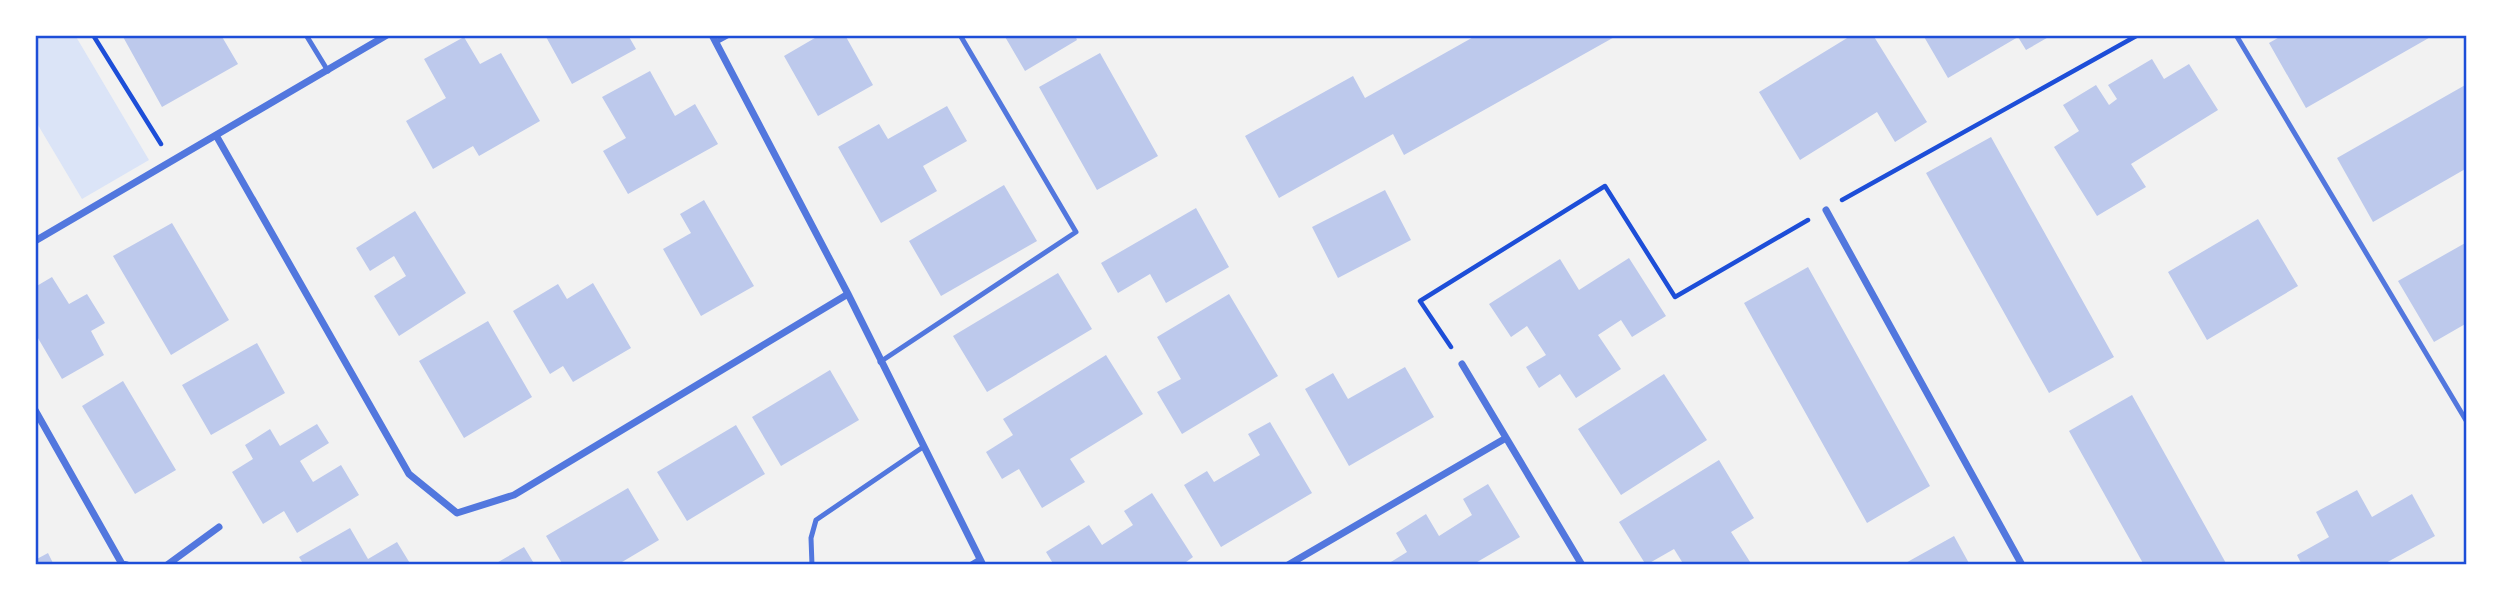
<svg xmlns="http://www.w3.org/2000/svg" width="2502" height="600" viewBox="0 0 2502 600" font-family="Overpass,sans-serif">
	<rect width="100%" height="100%" fill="#f2f2f2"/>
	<path fill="#dbe4f7" d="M35 35H75L149 160 82 199 35 120Z"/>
	<path fill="#bdc9ec" d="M122 35H221L238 64 162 107Z
		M545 35H628L636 49 572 84Z
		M820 35H845L873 85 818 116 784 56Z
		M1004 35H1075L1077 40 1025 71Z
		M1477 35H1618L1404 155 1393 134 1279 198 1245 136 1353 76 1365 98Z
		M1852 35H1873L1927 122 1895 142 1877 112 1800 160 1759 92Z
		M1923 35H2052L2026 50 2018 37 1948 78Z
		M2283 35H2434L2306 108 2269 43Z
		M464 37 480 64 501 53 540 121 479 156 473 146 433 169 406 121 446 98 424 59Z
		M1100 53 1158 156 1097 190 1039 87Z
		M2152 59 2164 79 2189 64 2218 110 2131 164 2146 187 2097 216 2054 147 2079 131 2063 105 2096 85 2109 105 2117 99 2108 85Z
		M650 71 675 116 695 104 718 144 628 194 603 151 626 138 602 97Z
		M2467 84V168L2373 222 2337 158Z
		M947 106 967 141 923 166 937 191 881 223 838 147 879 124 888 139Z
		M1991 137 2114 357 2049 393 1926 173Z
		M1004 185 1037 241 941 296 909 241Z
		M1385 190 1411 240 1338 278 1312 227Z
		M704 200 754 286 701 316 663 249 691 233 680 214Z
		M1196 208 1229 267 1166 303 1150 274 1118 293 1101 263Z
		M415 211 466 293 399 336 374 296 406 276 394 256 370 271 356 248Z
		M2258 219 2298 286 2207 340 2168 272Z
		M172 223 229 320 171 355 113 256Z
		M2467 242V323L2434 342 2398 281Z
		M1629 258 1666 316 1632 337 1621 320 1598 335 1621 369 1576 398 1560 374 1539 388 1526 367 1546 355 1527 326 1511 337 1489 304 1560 259 1579 290Z
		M1808 267 1930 486 1867 523 1744 303Z
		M1058 273 1092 329 987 392 953 336Z
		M52 277 69 304 87 294 105 323 91 331 104 355 62 379 35 333V287Z
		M593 283 631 348 573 382 563 366 550 374 513 311 558 284 567 299Z
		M1229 294 1278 376 1182 434 1157 392 1181 379 1157 337Z
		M488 321 532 397 464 438 419 361Z
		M257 343 285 393 211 435 182 385Z
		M1106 355 1143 414 1070 459 1085 482 1042 508 1019 469 1002 479 986 452 1013 435 1003 419Z
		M1405 367 1434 417 1349 466 1305 389 1333 373 1348 399Z
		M830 370 859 420 781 466 752 417Z
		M1664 374 1707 440 1621 495 1578 429Z
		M123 381 176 470 135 494 82 406Z
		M2132 395 2227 565H2144L2069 431Z
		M1270 422 1312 493 1221 547 1184 485 1207 471 1214 482 1260 455 1248 434Z
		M317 424 329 443 300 461 313 482 341 465 359 495 297 533 284 511 263 524 232 472 253 459 245 445 270 429 280 446Z
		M736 425 765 474 687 521 657 472Z
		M1719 460 1754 518 1731 532 1752 565H1684L1674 549 1646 565 1619 522Z
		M1488 484 1520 537 1472 565H1386L1407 552 1396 533 1426 514 1439 536 1472 515 1463 499Z
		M628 488 659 540 617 565H563L546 536Z
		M2357 490 2372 517 2412 494 2435 536 2382 565H2302L2297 555 2329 537 2316 512Z
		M1152 493 1193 557 1182 565H1054L1046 552 1089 525 1102 545 1133 525 1124 511Z
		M350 528 368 559 397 542 411 565H304L299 557Z
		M1954 536 1970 565H1902Z
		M524 547 535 565H493Z
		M48 553 54 565H35V560Z"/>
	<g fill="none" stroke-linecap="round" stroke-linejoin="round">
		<path stroke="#1d4ed8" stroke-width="4.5" d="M93 35 161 144
			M1842 200 2138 35
			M1451 347 1420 301 1605 186 1675 297 1808 220"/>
		<path stroke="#5277de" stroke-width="5" d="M306 35 328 71
			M2236 35 2467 422
			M716 42 729 35
			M880 362 1076 232 960 35
			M812 565 811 538 816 520 923 447
			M970 565 980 559"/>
		<path stroke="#5277de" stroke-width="7" d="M712 35 848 294 983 565
			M217 137 409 474 457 513 514 495 848 294
			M1826 210 2022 565
			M35 241 387 35
			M1462 364 1582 565
			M35 410 122 564 127 565
			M167 565 219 527
			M1288 565 1506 438"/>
	</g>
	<rect width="2502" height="600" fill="none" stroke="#ffffff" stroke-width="74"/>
	<rect x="37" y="37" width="2428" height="526" fill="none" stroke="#1d4ed8" stroke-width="2.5"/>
</svg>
